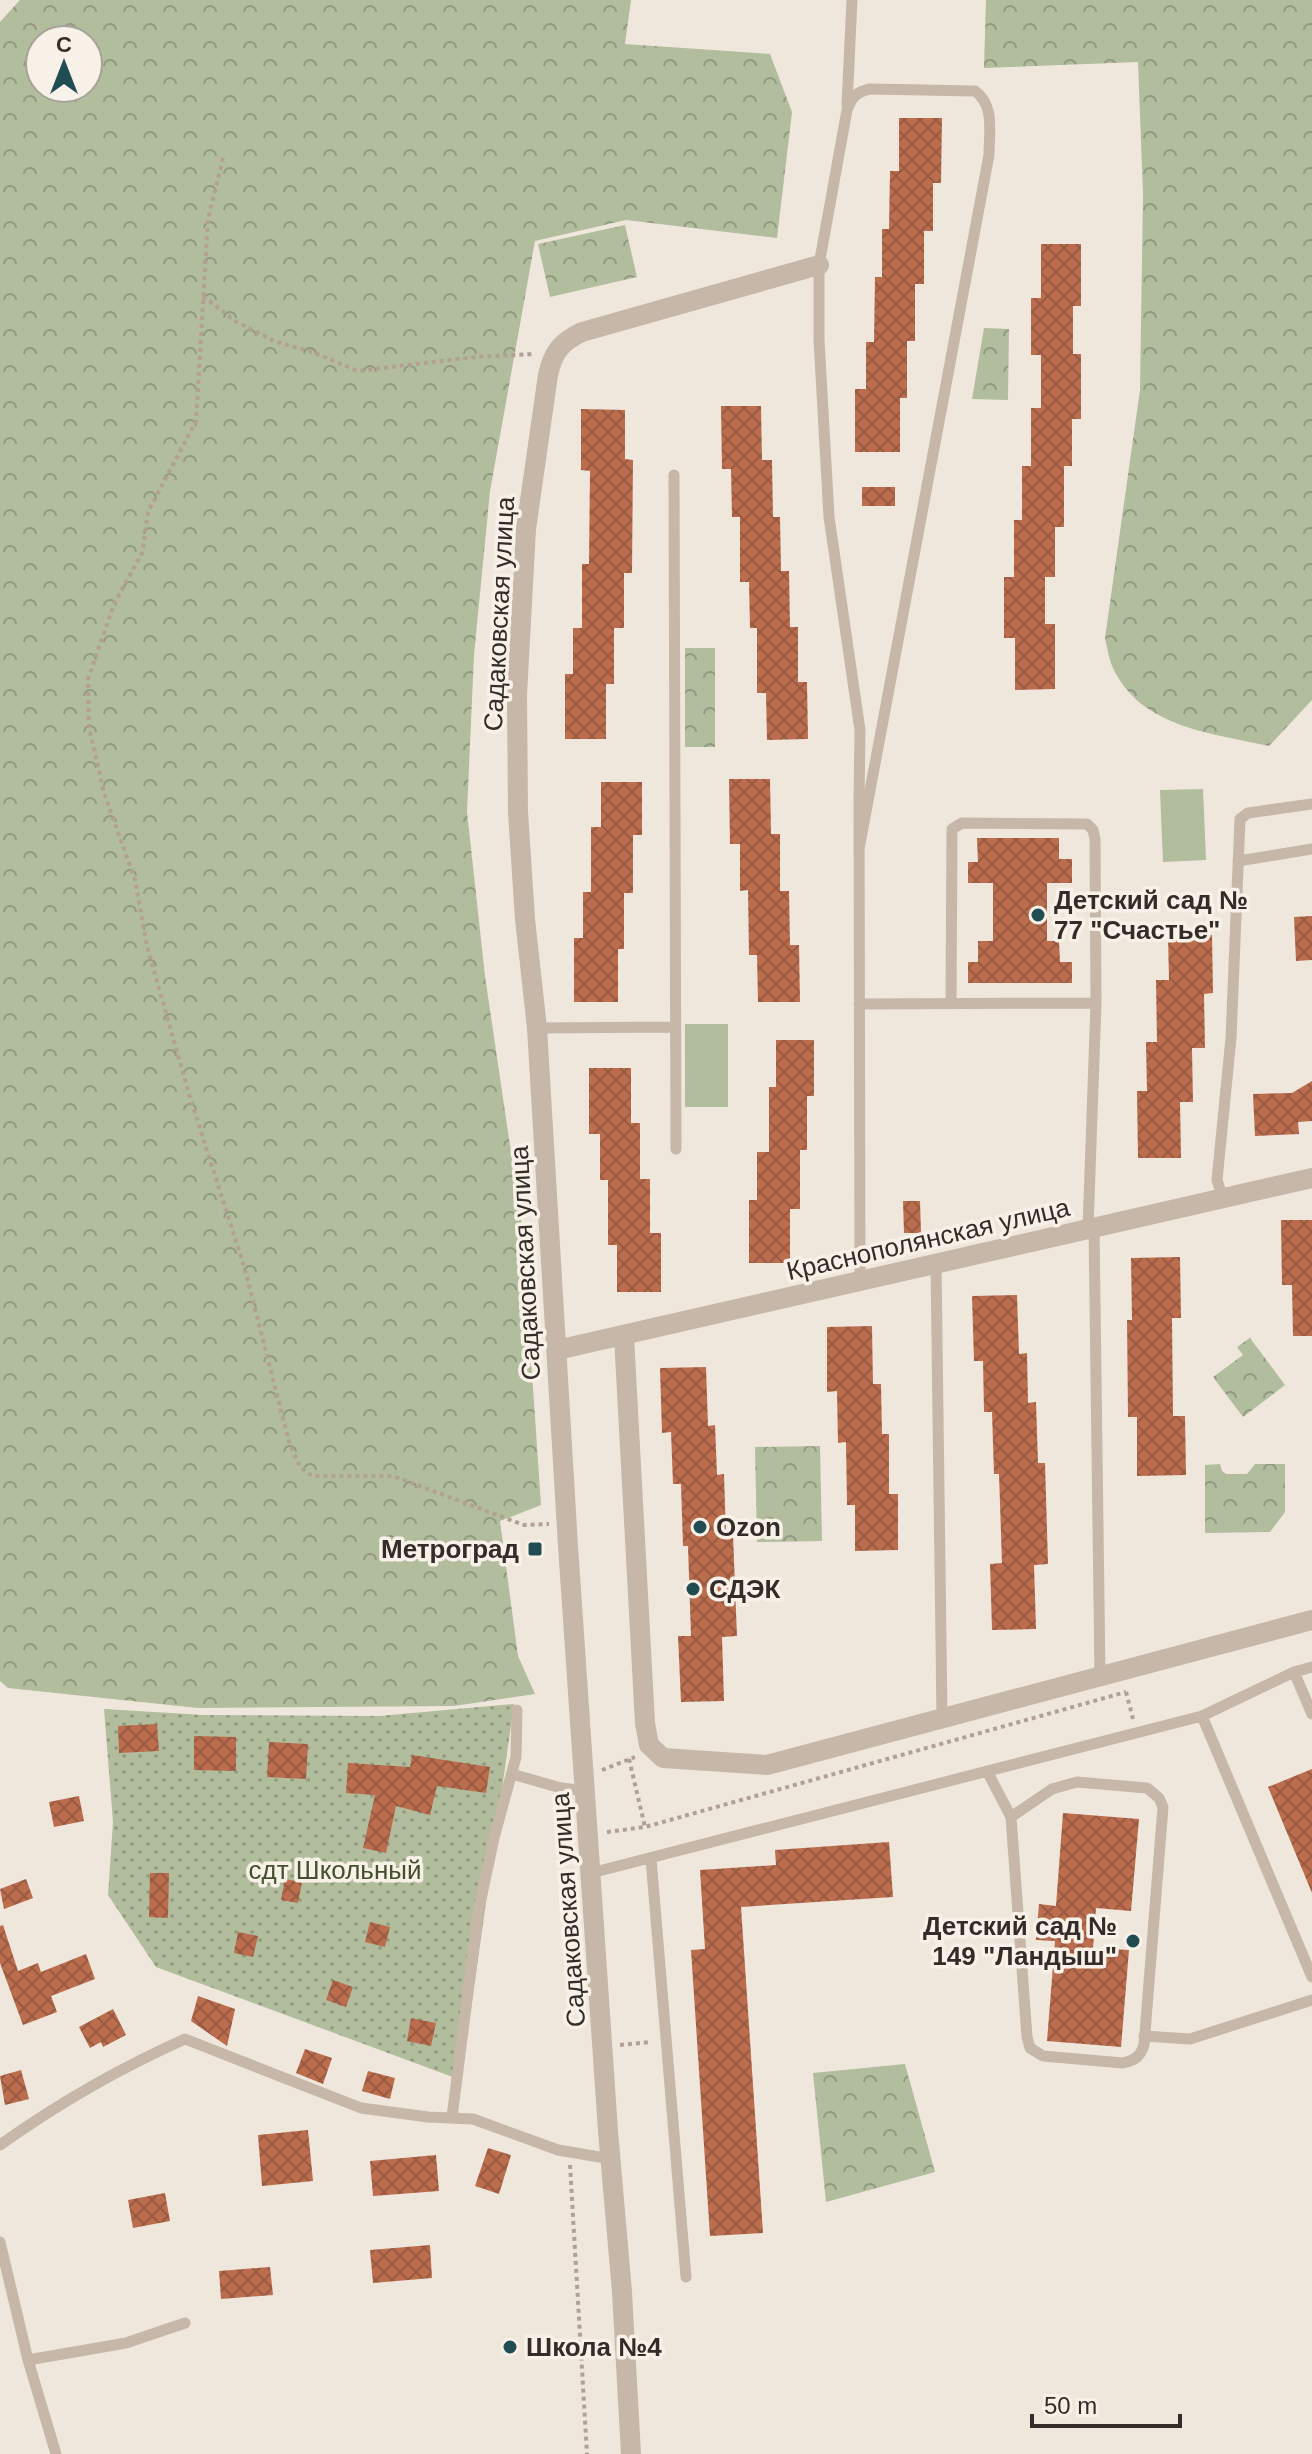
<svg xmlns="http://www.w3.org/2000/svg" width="1312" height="2454" viewBox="0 0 1312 2454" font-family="Arial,sans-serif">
	<defs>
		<pattern id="forest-crowns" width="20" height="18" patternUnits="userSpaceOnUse" patternTransform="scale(2)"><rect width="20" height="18" fill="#b1bd9d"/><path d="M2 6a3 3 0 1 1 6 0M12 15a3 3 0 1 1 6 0" fill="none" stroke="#919a80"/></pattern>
		<pattern id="garden-dots" width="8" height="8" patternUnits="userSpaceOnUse" patternTransform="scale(2)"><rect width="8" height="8" fill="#b1bd9d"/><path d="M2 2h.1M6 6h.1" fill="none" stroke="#919a80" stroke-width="1.8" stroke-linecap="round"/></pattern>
		<pattern id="building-cross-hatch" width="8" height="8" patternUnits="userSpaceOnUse" patternTransform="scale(2)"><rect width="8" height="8" fill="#bb6d4e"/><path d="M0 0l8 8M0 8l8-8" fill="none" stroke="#995a41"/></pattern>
	</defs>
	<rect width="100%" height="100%" fill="#efe7db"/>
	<path fill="url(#forest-crowns)" fill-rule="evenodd" d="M20 0H631L625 44 770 54 792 112 777 238 626 220 535 241 490 491 474 655 467 812 485 976 522 1227 541 1505 500 1521 518 1656 535 1694 454 1706 198 1708 8 1688 0 1681V22ZM40 40H88V88H40Z
		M986 0H1312V700L1269 746C1212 733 1141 728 1113 668 1109 659 1107 647 1105 638L1140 390 1143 194 1138 62 984 68Z
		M625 225 637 277 550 297 538 244Z
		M984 328 1009 329 1008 400 972 399Z
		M685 648H715V747H685Z
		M1250 1338 1285 1385 1243 1417 1213 1377 1243 1355 1237 1347Z
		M820 1446 822 1541 757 1542 755 1447Z
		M1220 1464 1222 1471 1226 1474H1247L1255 1464H1285V1512L1270 1532 1205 1533V1465Z
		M905 2064 935 2172 826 2202 813 2073Z"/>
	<path fill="url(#garden-dots)" d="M514 1704 461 2080 156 1967 108 1895 113 1822 104 1709 204 1715 379 1716Z"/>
	<path fill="#b1bd9d" d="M1203 789 1206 860 1163 862 1160 790Z
		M685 1024H728V1107H685Z"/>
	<path fill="url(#building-cross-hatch)" d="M899 118H942L941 183H933V231H924V284H915V341H907V398H900V452H855V389H866V342H874L875 277H882V229H889L890 171H899Z
		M1041 244H1081V306H1073V354H1081V419H1072V466H1064V527H1055V577H1045V624H1055V689L1015 690V638H1004V577H1014V520H1022V466H1031V408H1041V355H1031V298H1041Z
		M721 406H761L762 460H772L773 517H780L781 571H789L790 627H798V682H807L808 739 767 740 766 693H757V628H750L749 582H740V517H732L731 469H722Z
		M581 409 625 410V459L633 460 632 573H624V628H614V684H606V739H565V674H573V628H582V564H589L590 471 581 470Z
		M862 487H895V506H862Z
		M729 779H770L771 834H780V891H789L790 945H799L800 1002H758L757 955H749L748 890 740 891V844H730Z
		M601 782H642V835H633V893H624V949H618V1002H574V938H583V892H591V827H601Z
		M977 838H1059V859H1072V883H1047V941H1059L1060 962H1072V983H968V962H978V941H993V883H968V862H978Z
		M1312 916V960L1296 961 1294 917Z
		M1212 935 1213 993 1204 994 1205 1048H1192L1193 1102H1180L1181 1158H1138L1137 1091H1147L1146 1042H1157L1156 980H1169L1168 936Z
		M776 1040H814V1096H807V1150H800V1209H790V1263H749V1200H757V1152H769V1087H776Z
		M589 1068H631V1123H640V1179H650V1233H661V1292H617V1245H608V1180H600V1134H589Z
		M1312 1081V1121L1298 1122 1299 1134 1255 1136 1253 1094 1292 1093Z
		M903 1201H920L921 1233H904Z
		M1281 1220H1312V1336H1293L1292 1285H1282Z
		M1180 1257 1181 1318H1172L1173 1416H1185L1186 1475 1137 1476V1417H1128L1127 1320H1132L1131 1258Z
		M1017 1295 1019 1354 1027 1353 1028 1403 1036 1402 1038 1463H1045L1048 1564 1034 1565 1036 1629 992 1630 990 1564 1002 1563 999 1474H994L992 1412H984L983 1361H974L972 1296Z
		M872 1326 873 1384H881L882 1434H889V1494H898V1550L855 1551V1505H847L846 1442 838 1443 837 1391 827 1392V1327Z
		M706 1367 708 1426 715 1425 717 1475 724 1474 726 1535H733L737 1636 722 1637 724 1701 681 1702 678 1636H691L688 1546H683L681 1484H673L671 1432 662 1433 660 1368Z
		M157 1724 159 1751 119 1753 118 1726Z
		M194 1736 236 1737V1771L194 1770Z
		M269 1742 308 1744 306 1779 267 1777Z
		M412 1755 490 1767 486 1793 437 1786 430 1815 396 1806 386 1853 363 1848 375 1795 346 1793 348 1763 410 1767Z
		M1312 1769V1893L1268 1787Z
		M79 1796 84 1821 54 1827 49 1802Z
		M1063 1813 1139 1819 1131 1911 1096 1908 1093 1948 1129 1950 1121 2047 1047 2041 1055 1941 1036 1940 1039 1904 1056 1906Z
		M889 1842 893 1897 741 1907 763 2233 710 2236 691 1950 705 1949 700 1870 776 1865 775 1850Z
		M150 1873H169L168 1918 149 1917Z
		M26 1879 33 1898 4 1909 0 1889Z
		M285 1879 302 1882 298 1903 281 1900Z
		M370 1922 390 1927 385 1947 365 1942Z
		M3 1925 18 1971 38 1963 41 1972 86 1954 95 1979 51 1996 57 2012 23 2025 0 1963V1926Z
		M238 1932 258 1936 253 1957 234 1953Z
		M333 1980 353 1987 346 2007 326 2000Z
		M198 1996 235 2009 227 2046 191 2021Z
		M113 2009 126 2035 103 2047 101 2042 90 2048 79 2027Z
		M411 2018 436 2023 431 2046 407 2041Z
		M305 2049 332 2058 323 2084 296 2073Z
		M21 2070 29 2099 5 2105 0 2076Z
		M368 2071 395 2078 390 2099 362 2091Z
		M308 2130 313 2181 262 2186 258 2135Z
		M488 2148 511 2155 499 2194 475 2186Z
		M436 2155 439 2191 373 2196 370 2161Z
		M165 2193 170 2221 133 2228 128 2200Z
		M430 2245 432 2278 373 2283 370 2250Z
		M270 2267 273 2295 221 2299 219 2271Z"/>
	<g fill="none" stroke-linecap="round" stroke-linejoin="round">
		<path stroke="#b2a193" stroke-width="4" stroke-dasharray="4 4" stroke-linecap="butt" d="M223 158 208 219 196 421 148 512 142 553 114 604 88 679 89 727 104 793 135 880 147 946 189 1094 244 1266 289 1442 300 1467 312 1476H393L524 1525 549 1524
			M203 296 235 321 274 341 312 352 358 371 475 357 534 354
			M1126 1692 1133 1719
			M629 1759 645 1827
			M602 1770 635 1757
			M607 1832 645 1827 1126 1692
			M620 2045 651 2042
			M570 2165 587 2454"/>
		<path stroke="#c6b7a8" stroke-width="11" d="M847 105 852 0
			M674 475 676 1149
			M859 849 989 155C989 132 995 105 975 91L870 89C856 92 852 97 847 110L819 265V340L829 517 860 730 859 803 860 1282
			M1238 861 1312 849
			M859 1004 1096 1003 1095 839 1093 830 1087 824 962 823 952 829 951 1004
			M537 1028 675 1027
			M1223 1199 1217 1180 1231 1038 1240 819 1248 813 1312 804
			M1094 1227 1100 1676
			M1088 1228 1096 1003
			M936 1264 942 1718
			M1294 1672 1312 1714
			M1202 1716 1312 1977
			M987 1771 1011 1817
			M512 1774 561 1788 586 1791
			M1077 1782 1147 1788 1159 1798 1163 1807 1144 2045C1140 2057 1135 2060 1123 2063L1043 2056 1030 2048 1027 2037 1011 1817 1052 1789Z
			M651 1859 686 2277
			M591 1873 1202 1716 1294 1672 1312 1667
			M1144 2036 1190 2039 1312 2000
			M452 2117 478 1913 494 1838 516 1757 517 1710
			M0 2145C59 2103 120 2068 185 2039L361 2108 428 2117 473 2119 558 2150 611 2159
			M0 2242 28 2360
			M56 2454 28 2360 126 2343 185 2323"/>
		<path stroke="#c6b7a8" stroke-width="20" d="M624 1337 645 1723 649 1745 663 1758 767 1765 1312 1620
			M557 1350 1312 1178
			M631 2454 622 2292 608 2131 568 1546 537 1028 525 919 518 812 517 695 526 529 548 375C553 352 561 342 582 332L819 265"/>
	</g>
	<g fill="#214c51" stroke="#f7f1e7" stroke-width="3">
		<circle cx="1038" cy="915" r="8"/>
		<circle cx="700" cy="1527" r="8"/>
		<rect x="527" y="1541" width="16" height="16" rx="4"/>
		<circle cx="693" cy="1589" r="8"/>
		<circle cx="1133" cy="1941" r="8"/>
		<circle cx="510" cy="2347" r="8"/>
	</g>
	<g text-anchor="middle" stroke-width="7" stroke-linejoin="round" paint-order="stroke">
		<g font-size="26" fill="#342c28" stroke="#f7f1e7">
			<text transform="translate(499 614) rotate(-87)" y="9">Садаковская улица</text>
			<text transform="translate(928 1239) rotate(-13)" y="9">Краснополянская улица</text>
			<text transform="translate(525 1263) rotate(-93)" y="9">Садаковская улица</text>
			<text transform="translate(568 1910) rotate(-94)" y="9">Садаковская улица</text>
		</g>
		<g font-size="26" font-weight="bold" fill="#342c28" stroke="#f7f1e7" text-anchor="start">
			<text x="1054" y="909">Детский сад №<tspan x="1054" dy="30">77 "Счастье"</tspan></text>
			<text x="716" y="1536">Ozon</text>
			<text x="519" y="1558" text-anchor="end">Метроград</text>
			<text x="709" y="1598">СДЭК</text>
			<text x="1117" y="1935" text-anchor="end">Детский сад №<tspan x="1117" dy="30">149 "Ландыш"</tspan></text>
			<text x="526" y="2356">Школа №4</text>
		</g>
		<g font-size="26" fill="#42502e" stroke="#f7f1e7">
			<text x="335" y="1879">сдт Школьный</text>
		</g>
	</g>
	<g transform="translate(64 64)"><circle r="38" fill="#f7f1e7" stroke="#a9a29b" stroke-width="2"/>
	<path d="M0-6L14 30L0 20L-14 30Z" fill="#214c51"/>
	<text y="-12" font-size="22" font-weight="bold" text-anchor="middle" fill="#342c28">С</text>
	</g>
	<path d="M1032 2414v12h148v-12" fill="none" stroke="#342c28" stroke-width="4"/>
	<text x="1044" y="2414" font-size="24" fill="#342c28" stroke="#f7f1e7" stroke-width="6" paint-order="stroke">50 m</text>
</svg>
